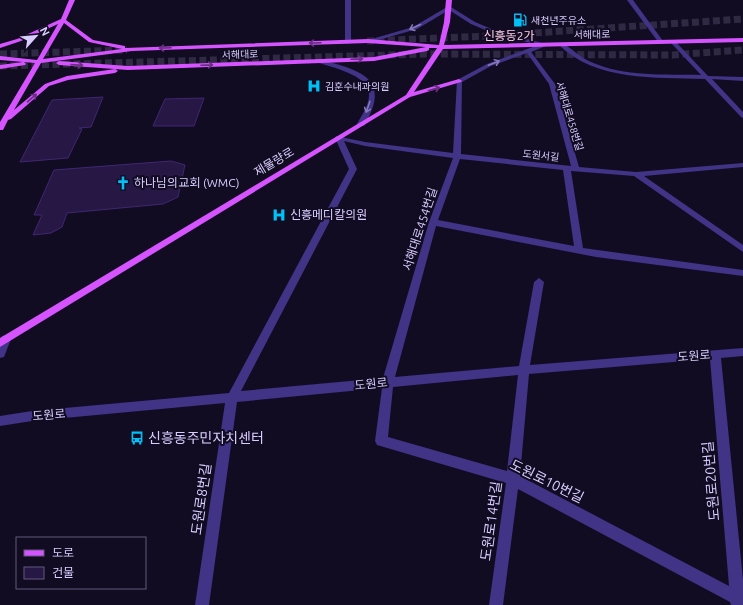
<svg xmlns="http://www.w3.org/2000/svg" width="743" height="605" viewBox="0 0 743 605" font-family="Ubuntu,'Noto Sans KR',sans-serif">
	<rect width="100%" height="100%" fill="#120c22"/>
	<path fill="#261744" stroke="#3f2772" d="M103 97 91 127 79 128 82 129 68 158 20 162 52 100Z
		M204 98 194 126H153L165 99Z
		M171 161 185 165 178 197 163 204 67 213 62 227 51 233 33 235 42 215H34L54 170Z"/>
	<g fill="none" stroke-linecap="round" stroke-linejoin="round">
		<path stroke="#302943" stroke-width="7" stroke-dasharray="7 3.5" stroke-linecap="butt" d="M367 41 488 36 743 19
			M0 54 127 50
			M0 66 426 54 673 55 743 50"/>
		<path fill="#413385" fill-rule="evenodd" d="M345 0H351V42L348 44 345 42Z
			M627 0H633L663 41V43H659Z
			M447 7H451L475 22 494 30 546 44V46L531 52 555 84 579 167 636 172 743 163V167L644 176 743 245V252L634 176 571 171 583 248 743 270V276L596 257 436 226 395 377 519 366 534 282 539 278 544 282 530 365 743 348V356L721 358 743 580V605H731L730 602 518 489 503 605H489L506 483 377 445 375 441 382 388 237 402 209 605H195L225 403 32 421 0 426V416L32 411 229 393 349 169 335 138 336 136 365 142 453 153 457 80 487 64 538 45 490 32 471 24 449 10 417 29 368 43 365 41 413 27ZM527 53 549 84 571 166 461 154 462 82 491 66ZM344 141 365 146 453 158 429 222 383 378 241 391 357 169ZM460 159 563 170 574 246 438 220ZM710 359 729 586 520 476 529 374ZM518 375 507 471 388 437 393 387Z
			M671 41H675L708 76 743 77V81L712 79 743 112V118L741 117 705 79C655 77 596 82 558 44L563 43C572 49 581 58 591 62 624 77 665 74 701 75L671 43Z
			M318 59C359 70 393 77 364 126H358L357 124C362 115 369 105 369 95 370 75 331 67 316 62V60Z
			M6 335 10 336 11 339 4 357 0 358V341L2 336Z"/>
		<path fill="#d554ff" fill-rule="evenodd" d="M69 0H75L66 20 93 40 125 46V48L368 39 439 45 444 22 446 0H452L450 22 444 45 743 38V42L443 49 414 92 459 79 462 81 461 82 410 97 0 347V338L406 95 437 48H429V50L427 51 374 61 128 70 59 65 56 63 59 61 128 66 374 57 426 47 368 43 132 51 41 63 14 110 45 84 67 76 115 69 118 71 115 73 68 80 49 86 11 119 8 120 3 130H0V122L35 63 24 62 26 64 25 65 0 69V65L23 62 0 60V56L37 60 58 24 21 41 0 48V44L17 39 61 19ZM64 23 89 42 122 49 43 59Z"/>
	</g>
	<defs><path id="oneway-shaft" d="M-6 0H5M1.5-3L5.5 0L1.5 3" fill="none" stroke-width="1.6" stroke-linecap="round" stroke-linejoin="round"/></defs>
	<g stroke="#8578bc">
		<use href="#oneway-shaft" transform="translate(415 27) rotate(156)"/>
		<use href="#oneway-shaft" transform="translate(494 63) rotate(-21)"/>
		<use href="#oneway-shaft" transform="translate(368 107) rotate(109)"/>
	</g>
	<g stroke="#6a2c85">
		<use href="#oneway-shaft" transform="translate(315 43) rotate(178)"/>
		<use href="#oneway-shaft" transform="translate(165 48) rotate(178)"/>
		<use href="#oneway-shaft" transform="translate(357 59) rotate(-2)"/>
		<use href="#oneway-shaft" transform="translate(77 65) rotate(4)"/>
		<use href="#oneway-shaft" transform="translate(207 65) rotate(-2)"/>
		<use href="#oneway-shaft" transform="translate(434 89) rotate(-16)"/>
		<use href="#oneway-shaft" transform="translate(32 98) rotate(-41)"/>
	</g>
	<defs>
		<g id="fuel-bare" transform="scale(1.08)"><path d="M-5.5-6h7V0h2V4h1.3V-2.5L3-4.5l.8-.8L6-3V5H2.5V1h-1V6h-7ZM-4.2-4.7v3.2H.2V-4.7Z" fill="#00c0f8" stroke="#120c22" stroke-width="2.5" paint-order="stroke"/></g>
		<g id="hospital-bare" transform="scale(1.08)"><path d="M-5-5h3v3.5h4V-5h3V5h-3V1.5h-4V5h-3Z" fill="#00c0f8" stroke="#120c22" stroke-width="2.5" paint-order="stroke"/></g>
		<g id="church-bare" transform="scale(1.08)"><path d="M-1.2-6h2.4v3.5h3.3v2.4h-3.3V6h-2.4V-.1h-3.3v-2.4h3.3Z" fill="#00c0f8" stroke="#120c22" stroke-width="2.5" paint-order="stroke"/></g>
		<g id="bus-bare" transform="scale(1.08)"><path d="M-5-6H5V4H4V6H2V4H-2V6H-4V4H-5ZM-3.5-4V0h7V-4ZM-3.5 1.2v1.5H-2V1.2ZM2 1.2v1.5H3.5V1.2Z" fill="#00c0f8" stroke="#120c22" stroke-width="2.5" paint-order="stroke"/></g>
	</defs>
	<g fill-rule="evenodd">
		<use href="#fuel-bare" x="520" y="20"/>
		<use href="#hospital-bare" x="314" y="86"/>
		<use href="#church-bare" x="123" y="183"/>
		<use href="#hospital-bare" x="279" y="215"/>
		<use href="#bus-bare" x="137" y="438"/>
	</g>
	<g text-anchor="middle" stroke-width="4" stroke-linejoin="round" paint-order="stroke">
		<g font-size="10" fill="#d9cdff" stroke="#120c22" text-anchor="start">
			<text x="531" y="24">새천년주유소</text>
			<text x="325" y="90">김훈수내과의원</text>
		</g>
		<g font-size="10" fill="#d9cdff" stroke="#120c22">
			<text transform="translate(592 34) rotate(-1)" y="4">서해대로</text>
			<text transform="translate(240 54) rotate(-2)" y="4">서해대로</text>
			<text transform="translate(570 116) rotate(73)" y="4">서해대로458번길</text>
			<text transform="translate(541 155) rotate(6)" y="4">도원서길</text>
		</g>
		<g font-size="12" fill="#ffcfe7" stroke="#120c22">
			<text x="509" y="40">신흥동2가</text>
		</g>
		<g font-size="12" fill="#d9cdff" stroke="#120c22">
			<text transform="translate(274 162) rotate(-31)" y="4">제물량로</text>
			<text transform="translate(420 229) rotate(-72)" y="4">서해대로454번길</text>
			<text transform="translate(694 356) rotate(-4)" y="4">도원로</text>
			<text transform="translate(371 384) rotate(-6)" y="4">도원로</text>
			<text transform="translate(49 415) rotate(-5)" y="4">도원로</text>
		</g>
		<g font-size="12" fill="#d9cdff" stroke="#120c22" text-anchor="start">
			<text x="134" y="187">하나님의교회 (WMC)</text>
			<text x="290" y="219">신흥메디칼의원</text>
		</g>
		<g font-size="14" fill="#d9cdff" stroke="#120c22" text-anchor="start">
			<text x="148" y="443">신흥동주민자치센터</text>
		</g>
		<g font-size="14" fill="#d9cdff" stroke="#120c22">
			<text transform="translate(547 481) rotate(26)" y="5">도원로10번길</text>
			<text transform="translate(711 481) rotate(-95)" y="5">도원로20번길</text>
			<text transform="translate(201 499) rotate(-82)" y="5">도원로8번길</text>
			<text transform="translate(491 521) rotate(-82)" y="5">도원로14번길</text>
		</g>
	</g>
	<rect x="16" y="537" width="130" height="52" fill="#120c22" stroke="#62597a"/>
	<rect x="24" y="550" width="20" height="6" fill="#d554ff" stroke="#62597a"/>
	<text x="52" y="557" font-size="12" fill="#d9cdff">도로</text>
	<rect x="24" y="567" width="20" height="12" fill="#261744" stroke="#62597a"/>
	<text x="52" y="577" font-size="12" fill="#d9cdff">건물</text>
	<g transform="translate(36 36) rotate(63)" stroke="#120c22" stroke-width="3" paint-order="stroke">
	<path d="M0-3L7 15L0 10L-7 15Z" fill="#d9cdff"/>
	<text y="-6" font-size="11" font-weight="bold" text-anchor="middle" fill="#d9cdff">N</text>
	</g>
</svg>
